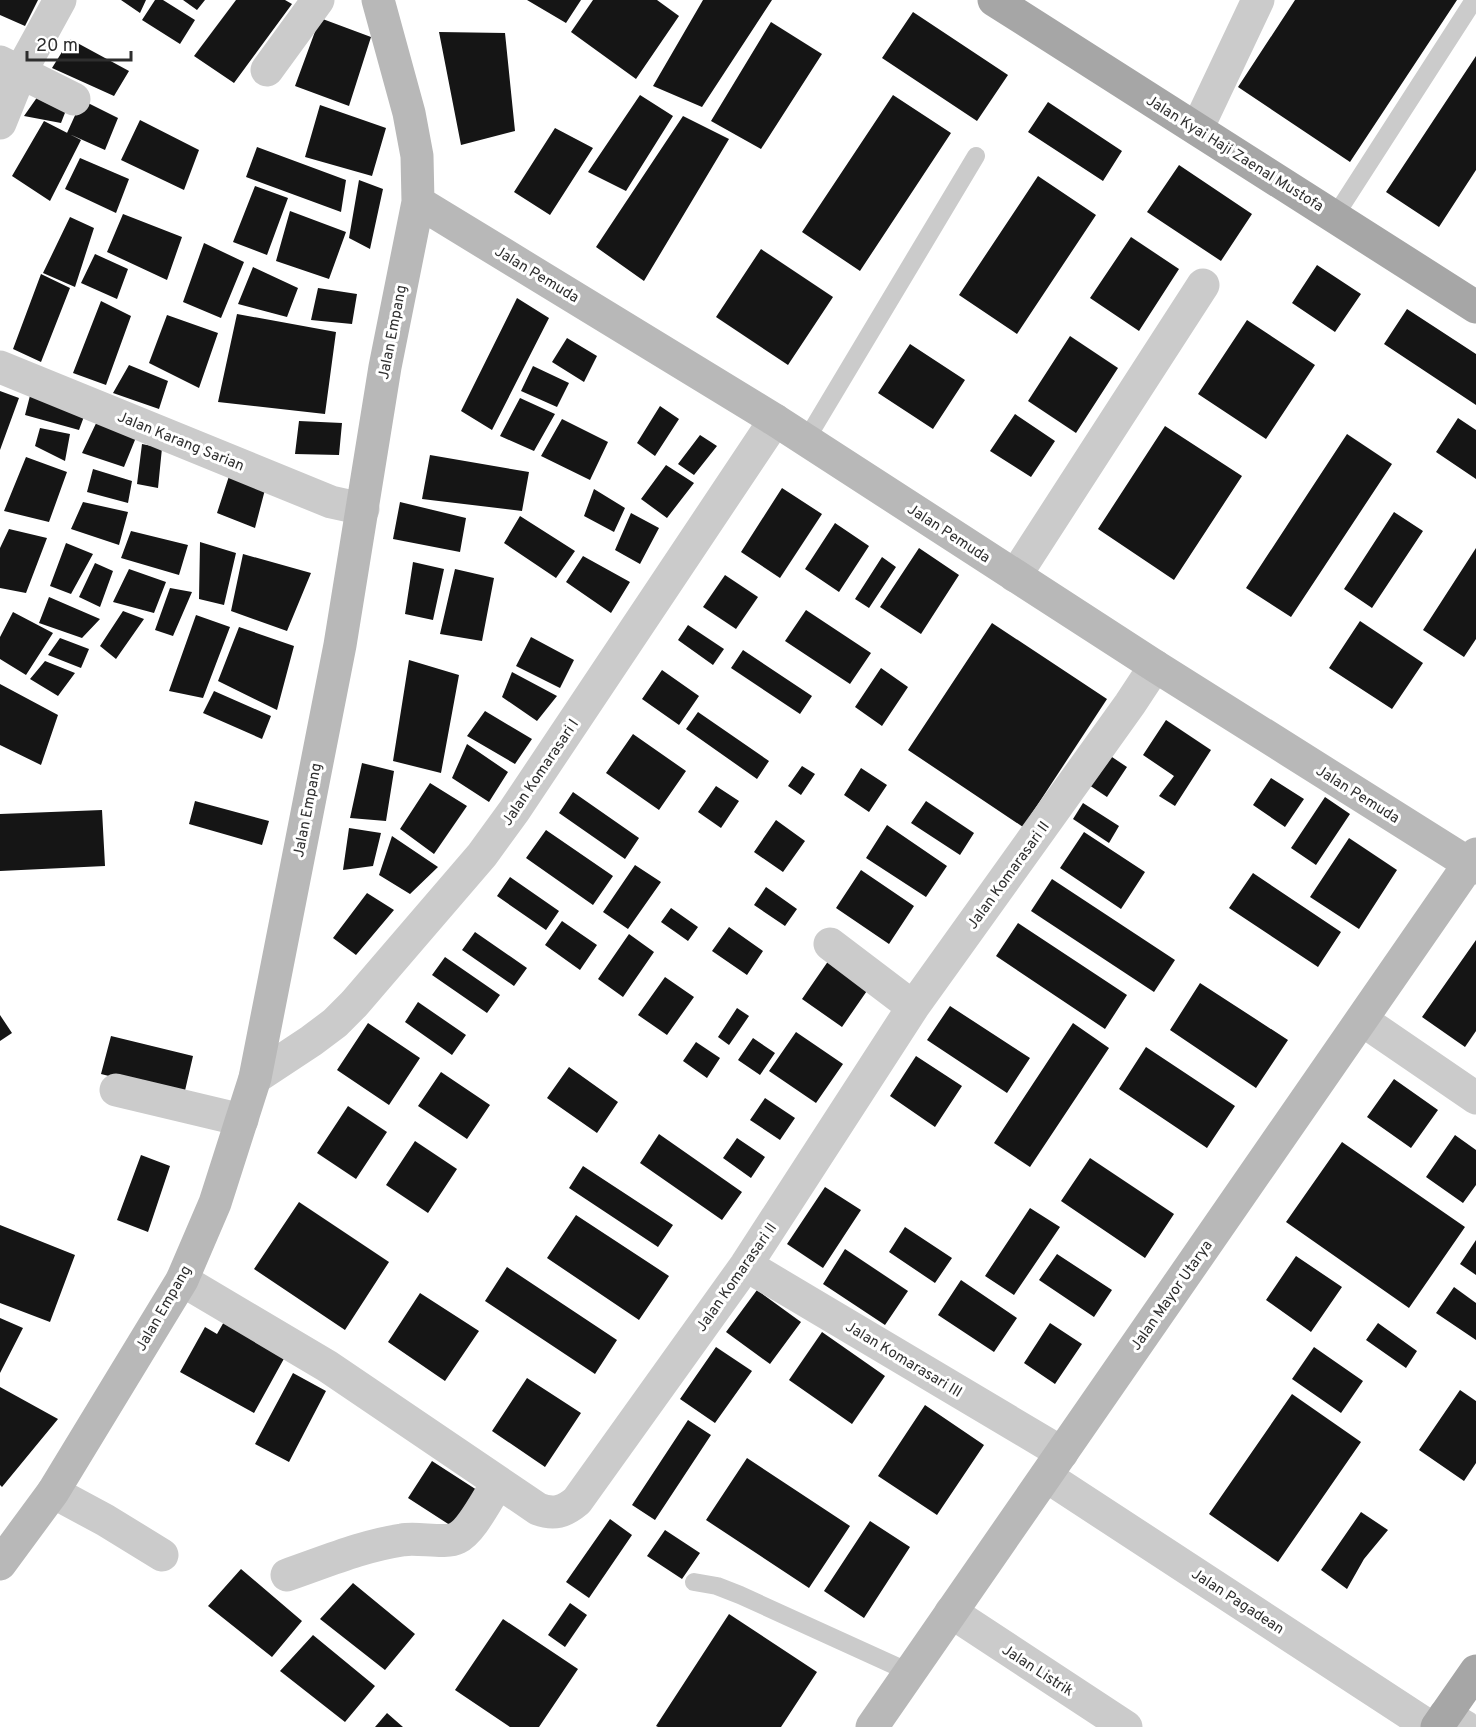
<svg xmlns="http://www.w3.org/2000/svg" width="1476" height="1727" viewBox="0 0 1476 1727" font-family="Overpass,sans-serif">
	<rect width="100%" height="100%" fill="#fff"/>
	<path fill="#151515" d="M0 0H38L25 26 0 15Z
		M121 0H146L140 13Z
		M155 0H163L195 20 180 44 142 20Z
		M183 0H205L197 10Z
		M236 0H285L292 4 234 83 194 56Z
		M527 0H581L566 23Z
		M593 0H657L679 16 636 79 571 32Z
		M703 0H772L702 107 653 86Z
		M1295 0H1457L1350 162 1238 87Z
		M913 12 1008 75 977 121 882 58Z
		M320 18 371 37 349 106 295 86Z
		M771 22 822 54 761 149 711 121Z
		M439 32 505 33 515 131 461 145Z
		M70 39 129 71 114 96 52 68Z
		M1476 56V170L1439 227 1386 192Z
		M45 86 70 100 61 123 24 116Z
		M640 95 673 116 626 191 588 172Z
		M893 95 951 133 860 271 802 232Z
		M82 100 118 118 105 150 67 133Z
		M1048 102 1122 151 1103 181 1028 132Z
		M320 105 386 128 372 176 305 157Z
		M683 116 729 139 644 281 596 247Z
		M140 120 199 150 184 190 121 160Z
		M44 121 81 140 50 201 12 176Z
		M555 128 593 148 550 215 514 192Z
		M257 147 346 180 341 212 246 177Z
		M80 158 129 179 116 213 65 189Z
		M1179 165 1252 214 1221 261 1147 212Z
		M1038 176 1096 215 1017 334 959 295Z
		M359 180 383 189 370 249 349 238Z
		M255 186 288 198 267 255 233 242Z
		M290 211 346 232 329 279 276 261Z
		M123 214 182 237 167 280 107 252Z
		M70 217 94 228 75 287 43 273Z
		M1131 237 1179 269 1139 331 1090 298Z
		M204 243 244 262 221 318 183 302Z
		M761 249 833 297 788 365 716 317Z
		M95 254 128 269 117 299 81 283Z
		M1317 265 1361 294 1335 332 1292 303Z
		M253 267 298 288 287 317 238 304Z
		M41 274 70 288 41 362 13 349Z
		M318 288 357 294 352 324 311 320Z
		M517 298 549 318 492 430 461 411Z
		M101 301 131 316 106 385 73 373Z
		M1407 309 1476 354V405L1384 344Z
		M237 314 336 332 325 414 218 402Z
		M167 315 218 333 199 388 149 363Z
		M1247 320 1315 365 1266 439 1198 394Z
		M1070 336 1118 368 1076 433 1028 401Z
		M567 338 597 356 584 382 552 362Z
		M910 344 965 380 933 429 878 393Z
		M129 365 168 381 159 409 113 393Z
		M533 366 569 383 557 407 521 391Z
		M33 384 89 403 79 430 25 415Z
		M0 391 19 398 0 450Z
		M520 398 555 414 534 451 500 436Z
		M660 406 679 419 655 456 637 443Z
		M1015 414 1055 441 1031 477 990 451Z
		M99 417 139 430 124 467 82 453Z
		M1458 418 1476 430V479L1436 452Z
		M562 419 608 442 590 480 541 456Z
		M299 421 342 423 339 455 295 454Z
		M1165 426 1242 476 1174 580 1098 529Z
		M40 428 70 434 65 461 35 446Z
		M1347 434 1392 464 1291 617 1246 588Z
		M700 435 717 446 694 475 678 464Z
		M142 444 162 448 158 488 137 484Z
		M430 455 529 472 522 511 422 499Z
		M26 457 67 472 49 522 4 511Z
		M666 465 694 483 667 518 641 499Z
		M93 469 132 481 128 503 87 492Z
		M231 470 267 482 255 528 217 513Z
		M782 488 822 514 780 578 741 552Z
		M594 489 625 508 614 532 584 516Z
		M83 502 128 512 119 545 71 529Z
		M400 502 466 518 460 552 393 539Z
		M1394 512 1423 531 1372 608 1344 589Z
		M631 513 659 528 640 564 615 550Z
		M520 516 575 551 556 578 504 543Z
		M835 523 869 546 839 592 805 569Z
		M9 529 47 538 26 593 0 588V548Z
		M131 531 188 545 179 575 121 558Z
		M200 542 236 553 224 605 199 599Z
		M66 543 93 554 71 594 50 586Z
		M919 548 959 575 921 634 880 607Z
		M1476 548V639L1464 657 1423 630Z
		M243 554 311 573 287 631 231 611Z
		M583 556 630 582 611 613 566 582Z
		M882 557 896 567 869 608 855 599Z
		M413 562 444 569 433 620 405 614Z
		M95 563 113 571 100 607 79 597Z
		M129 569 166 582 154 613 113 602Z
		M455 569 494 578 482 641 440 634Z
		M725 575 758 597 736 629 703 607Z
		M170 588 192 592 173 636 155 630Z
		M49 597 100 619 82 638 39 623Z
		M806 610 871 653 850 684 785 641Z
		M123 611 144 619 116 659 100 646Z
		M13 612 53 633 26 675 0 659V637Z
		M196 615 230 627 203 698 169 691Z
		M1360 621 1423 663 1392 709 1329 668Z
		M992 623 1107 699 1023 827 908 750Z
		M688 625 724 649 713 665 678 640Z
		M239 627 294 646 277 710 218 681Z
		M531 637 574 660 560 688 516 666Z
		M60 638 89 649 81 668 48 655Z
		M743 650 812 696 800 714 731 668Z
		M409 660 459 675 441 773 393 761Z
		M45 661 75 673 58 696 30 679Z
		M881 668 908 687 882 726 855 707Z
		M662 670 699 696 679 725 642 699Z
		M512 672 557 696 537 721 502 697Z
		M0 684 58 715 41 765 0 745Z
		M214 691 271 716 262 739 203 713Z
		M485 711 532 739 515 764 467 736Z
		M698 712 769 761 757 779 686 729Z
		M1166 720 1211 750 1175 806 1159 796 1174 776 1143 755Z
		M633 734 686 771 659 810 606 773Z
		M467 744 508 772 489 802 452 778Z
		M1109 755 1127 767 1107 797 1089 785Z
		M362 763 394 771 386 821 350 818Z
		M802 766 815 774 801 795 788 786Z
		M861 768 887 785 869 812 844 795Z
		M1271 778 1304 799 1285 827 1253 805Z
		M430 783 467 806 434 854 400 829Z
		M716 786 739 801 721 828 698 812Z
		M573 792 639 838 625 859 559 813Z
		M1325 797 1350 814 1316 865 1291 848Z
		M195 801 269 821 262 845 189 824Z
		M926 801 974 833 960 855 911 823Z
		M1083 803 1119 826 1109 843 1073 819Z
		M102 810 105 866 0 871V814Z
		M776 820 805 841 783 872 754 852Z
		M887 825 947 866 926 897 866 858Z
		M349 828 381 833 373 866 343 870Z
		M546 830 613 876 593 905 526 858Z
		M1084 832 1145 872 1121 909 1060 868Z
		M392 836 438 867 410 894 379 875Z
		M1349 838 1397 870 1359 929 1310 897Z
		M635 865 661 882 628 929 603 912Z
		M861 870 914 906 889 944 836 908Z
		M1253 873 1341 932 1318 967 1229 908Z
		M510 877 559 911 546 930 497 896Z
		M1052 879 1175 960 1154 992 1031 911Z
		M766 887 797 909 785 926 754 905Z
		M367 893 394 910 356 955 333 938Z
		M671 908 698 927 688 941 661 922Z
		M562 921 597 945 580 970 545 945Z
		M1018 923 1127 995 1105 1029 996 956Z
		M729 927 763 951 747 975 712 951Z
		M475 932 527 968 514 986 462 950Z
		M629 934 654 952 623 997 598 979Z
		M1476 940V1031L1465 1047 1422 1017Z
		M445 957 500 995 487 1013 432 975Z
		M831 957 871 985 842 1027 802 999Z
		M665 977 694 997 667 1035 638 1015Z
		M1200 983 1288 1040 1256 1088 1170 1030Z
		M418 1002 466 1035 452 1055 405 1022Z
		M950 1006 1030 1058 1007 1093 927 1040Z
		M737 1008 749 1016 729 1045 718 1037Z
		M0 1015 12 1033 0 1041Z
		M368 1023 420 1058 389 1105 337 1070Z
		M1073 1023 1109 1048 1030 1167 994 1143Z
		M796 1032 843 1064 816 1103 769 1071Z
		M111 1036 193 1056 184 1095 101 1074Z
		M753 1038 775 1053 760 1075 738 1060Z
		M696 1042 720 1058 707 1078 683 1061Z
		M1146 1047 1235 1106 1207 1148 1119 1089Z
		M916 1056 962 1086 935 1127 890 1096Z
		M569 1067 618 1102 597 1133 547 1098Z
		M441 1072 490 1105 467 1139 418 1106Z
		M1394 1079 1438 1110 1411 1148 1367 1117Z
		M765 1098 795 1118 780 1140 750 1120Z
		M348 1106 387 1132 356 1179 317 1153Z
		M659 1134 742 1192 722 1220 640 1163Z
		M1455 1135 1476 1150V1185L1463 1203 1426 1177Z
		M737 1138 765 1157 751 1178 723 1158Z
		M415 1141 457 1169 428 1213 386 1185Z
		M1342 1142 1465 1227 1409 1308 1286 1222Z
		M141 1155 170 1166 148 1232 117 1220Z
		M1090 1158 1174 1214 1145 1258 1061 1201Z
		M583 1166 673 1225 658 1247 569 1188Z
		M825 1187 861 1210 823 1268 787 1244Z
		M299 1202 389 1262 345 1330 254 1269Z
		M1030 1208 1060 1227 1014 1295 985 1276Z
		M576 1215 669 1276 639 1320 547 1258Z
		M0 1225 75 1255 50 1322 0 1303Z
		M905 1227 952 1258 935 1283 889 1252Z
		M1476 1240V1275L1460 1264Z
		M845 1249 908 1291 885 1325 823 1284Z
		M1057 1254 1112 1290 1094 1317 1039 1280Z
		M1296 1256 1342 1287 1311 1332 1266 1300Z
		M507 1267 617 1340 595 1374 485 1301Z
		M961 1280 1017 1318 994 1352 938 1315Z
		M1454 1287 1476 1303V1340L1436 1313Z
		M757 1290 801 1322 770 1364 726 1332Z
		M420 1293 479 1331 445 1381 388 1342Z
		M0 1318 23 1328 0 1373Z
		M225 1320 286 1355 254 1413 180 1372 205 1327 217 1334Z
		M1050 1323 1082 1344 1055 1384 1024 1363Z
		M1378 1323 1417 1351 1406 1368 1366 1340Z
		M822 1332 885 1376 852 1424 789 1380Z
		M716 1347 752 1371 715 1423 680 1399Z
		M1314 1347 1363 1381 1341 1413 1292 1379Z
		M293 1373 326 1391 289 1462 255 1444Z
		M527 1378 581 1413 545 1467 492 1431Z
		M0 1387 58 1419 2 1487 0 1485Z
		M1460 1390 1476 1401V1463L1464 1481 1419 1450Z
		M1292 1394 1361 1442 1278 1562 1209 1514Z
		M925 1405 984 1445 937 1515 878 1476Z
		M688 1420 711 1435 655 1520 632 1505Z
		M747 1458 850 1526 809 1588 706 1520Z
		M432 1461 480 1492 456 1529 408 1498Z
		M1361 1512 1388 1530 1364 1559 1347 1589 1321 1570Z
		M610 1519 632 1535 589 1598 566 1582Z
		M870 1521 910 1547 864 1618 824 1591Z
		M665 1530 700 1553 682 1579 647 1556Z
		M241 1569 302 1621 272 1657 208 1606Z
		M353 1583 415 1634 385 1670 320 1619Z
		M570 1603 587 1615 565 1647 548 1635Z
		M729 1614 817 1672 781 1727H658L656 1726Z
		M503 1619 578 1669 539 1727H510L455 1690Z
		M313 1635 375 1686 345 1722 280 1671Z
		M387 1713 403 1727H375Z"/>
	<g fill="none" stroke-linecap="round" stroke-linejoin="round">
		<path stroke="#cbcbcb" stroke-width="18" d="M1335 216 1474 0
			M806 440 976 156
			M694 1582 717 1586 740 1595 909 1672"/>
		<path stroke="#cbcbcb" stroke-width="33" d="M0 62 74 99
			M267 70 318 0
			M0 123 21 71 60 0
			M1197 129 1258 0
			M0 367 331 502 363 509
			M1015 576 1203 285
			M830 944 913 1007
			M1362 1020 1476 1098
			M255 1078 311 1041 335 1023 354 1004 482 855 514 811 775 420
			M116 1090 242 1120
			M746 1265 1062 1453
			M182 1280 327 1366 538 1509C554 1515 564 1512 577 1501L746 1265 913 1007 1130 704 1155 666
			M1046 1476 1430 1727
			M53 1492 105 1520 162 1555
			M287 1575C325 1562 362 1546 402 1540 417 1537 446 1544 457 1538 472 1531 488 1497 498 1483
			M951 1612 1126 1727
			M1445 1715 1465 1727"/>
		<path stroke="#b8b8b8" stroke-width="33" d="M418 202 775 420 1155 666 1476 868
			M0 1564 53 1492 182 1280 215 1203 255 1078 340 645 385 367 418 202 417 156 409 113 378 0
			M872 1727 1476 854"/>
		<path stroke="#a6a6a6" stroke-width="33" d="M994 0 1476 307
			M1437 1727 1476 1671"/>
	</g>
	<g text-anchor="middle" stroke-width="6" stroke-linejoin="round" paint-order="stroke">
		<g font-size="15" fill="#2e2e2e" stroke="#fff">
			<text transform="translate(1235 153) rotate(32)" y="5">Jalan Kyai Haji Zaenal Mustofa</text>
			<text transform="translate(537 274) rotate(31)" y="5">Jalan Pemuda</text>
			<text transform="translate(392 332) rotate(-79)" y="5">Jalan Empang</text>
			<text transform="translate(181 441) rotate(22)" y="5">Jalan Karang Sarian</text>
			<text transform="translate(949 533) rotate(33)" y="5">Jalan Pemuda</text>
			<text transform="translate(540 772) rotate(-56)" y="5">Jalan Komarasari I</text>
			<text transform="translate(1358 794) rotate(32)" y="5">Jalan Pemuda</text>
			<text transform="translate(307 810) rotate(-79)" y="5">Jalan Empang</text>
			<text transform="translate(1008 875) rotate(-54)" y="5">Jalan Komarasari II</text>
			<text transform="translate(736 1277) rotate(-55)" y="5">Jalan Komarasari II</text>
			<text transform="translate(1171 1295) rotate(-55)" y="5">Jalan Mayor Utarya</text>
			<text transform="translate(163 1308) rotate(-60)" y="5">Jalan Empang</text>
			<text transform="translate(904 1359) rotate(31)" y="5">Jalan Komarasari III</text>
			<text transform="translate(1238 1601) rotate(33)" y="5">Jalan Pagadean</text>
			<text transform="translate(1038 1670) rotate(33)" y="5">Jalan Listrik</text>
		</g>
	</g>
	<path d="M27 51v9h104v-9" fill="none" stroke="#2e2e2e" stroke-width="3"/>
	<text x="36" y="51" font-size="18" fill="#2e2e2e" stroke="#ffffff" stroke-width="4.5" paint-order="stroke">20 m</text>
</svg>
